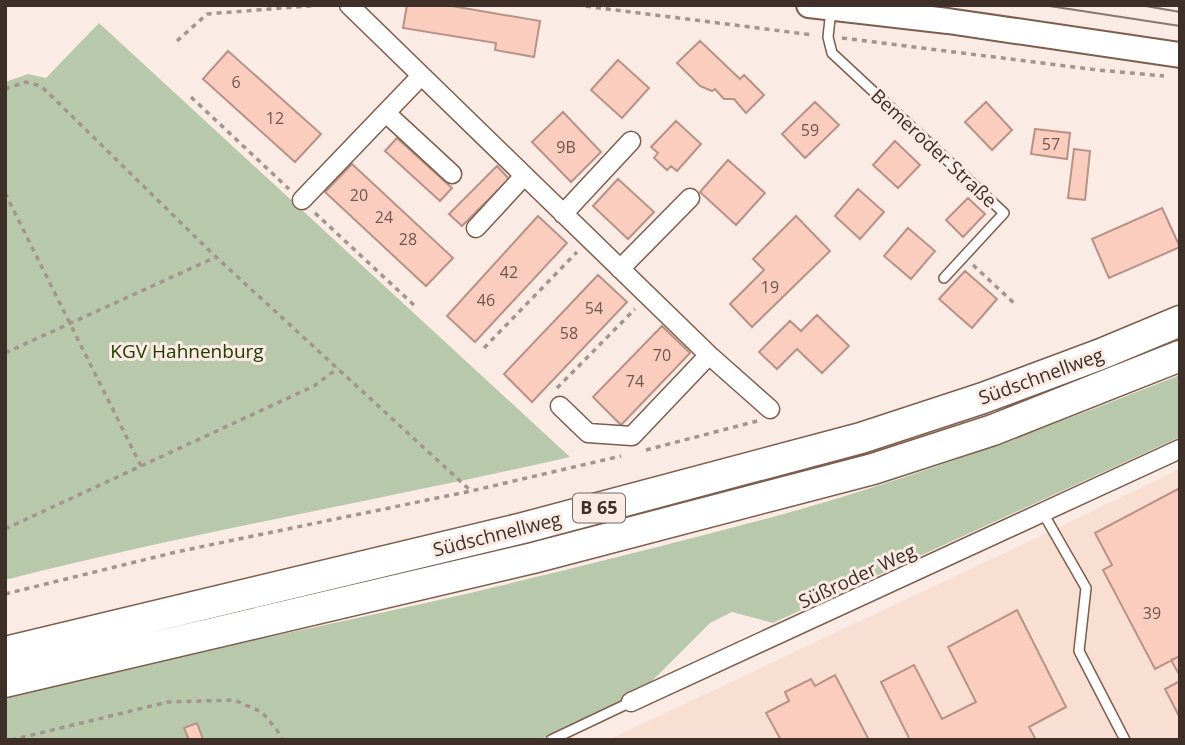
<svg xmlns="http://www.w3.org/2000/svg" width="1185" height="745" viewBox="0 0 1185 745" font-family="'Open Sans',sans-serif">
	<rect width="100%" height="100%" fill="#faebe4"/>
	<path fill="#f9dfd2" d="M1180 469V740H608L1053 530Z"/>
	<path fill="#b8c9ab" d="M99 23 570 457C382 500 192 532 5 580V82L28 74 46 78Z
		M1180 375V437L773 623 732 612 710 623 643 690 539 740H5V695C146 661 289 634 430 602 544 576 657 548 769 518 909 480 1046 428 1180 375Z"/>
	<path fill="#fbcdbf" stroke="#b79287" stroke-width="2" d="M407 5H446L540 21 534 57 495 50 496 43 403 28Z
		M700 41 740 79 744 75 764 95 746 113 734 99H724L715 89 712 91 700 86 677 63Z
		M228 51 321 134 295 162 203 79Z
		M618 60 649 88 622 118 591 90Z
		M815 102 839 125 805 158 782 134Z
		M986 102 1012 130 992 150 965 122Z
		M563 112 601 152 571 182 532 142Z
		M676 121 701 144 677 171 671 166 667 170 654 158 658 153 651 147Z
		M1035 129 1070 133 1067 159 1031 154Z
		M397 138 452 188 440 201 385 151Z
		M895 141 920 165 898 188 873 165Z
		M1074 149 1090 151 1085 200 1068 198Z
		M728 160 765 193 736 225 700 192Z
		M352 164 453 258 426 286 325 192Z
		M497 166 509 179 462 226 449 214Z
		M618 179 654 212 628 239 593 206Z
		M858 189 884 212 860 239 835 216Z
		M968 198 985 214 963 237 946 220Z
		M1162 208 1180 247 1109 278 1092 239Z
		M538 216 567 243 475 342 447 316Z
		M796 216 830 251 752 327 730 304 764 270 753 259Z
		M908 228 935 251 911 279 884 256Z
		M965 271 997 299 972 328 939 299Z
		M598 275 627 302 532 402 504 374Z
		M817 315 849 346 822 373 797 349 777 369 759 352 790 321 801 331Z
		M662 326 690 353 621 425 593 397Z
		M1180 488V656L1155 669 1103 570 1112 565 1095 533Z
		M1017 610 1066 707 1029 727 1036 740H910L881 682 914 665 942 719 976 702 948 647Z
		M1180 656V676L1171 660Z
		M835 675 869 740H781L766 713 789 701 785 692 811 679 815 686Z
		M1180 681V718L1165 689Z
		M197 723 203 739 189 740 184 728Z"/>
	<g fill="none" stroke-linecap="round" stroke-linejoin="round">
		<g stroke="#7d5e4e" stroke-width="12">
			<path id="service" d="M831 10 828 37 832 53 1004 213 944 278
				M1043 513 1086 588 1079 651 1125 740
				M551 740 631 702"/>
		</g>
		<g stroke="#7d5e4e" stroke-width="21">
			<path id="minor" d="M349 5 709 355 632 436 588 433 560 406
				M386 113 452 174
				M302 200 420 77
				M563 214 631 141
				M476 228 524 176
				M620 269 690 198
				M709 355 770 409
				M631 702 1180 449"/>
		</g>
		<g stroke="#7d5e4e" stroke-width="28">
			<path id="secondary" d="M809 5 948 21 1180 55"/>
		</g>
		<g stroke="#7d5e4e" stroke-width="33">
			<path id="trunk" d="M5 652 523 528 861 438 983 398 1101 354 1180 321
				M5 682 533 558 873 469 993 430 1180 356"/>
		</g>
		<path stroke="#a3958e" stroke-width="3.5" stroke-dasharray="5 5" stroke-linecap="butt" d="M576 5 813 35
			M842 38 1098 70 1164 76
			M177 41 207 14 321 5
			M5 89 26 82 41 86 216 257 471 491
			M191 97 289 189
			M5 193 141 466
			M315 213 415 306
			M973 265 1015 304
			M484 348 577 252
			M5 353 216 257
			M557 388 635 309
			M646 450 757 421
			M5 529 314 386 338 368
			M5 594 176 552 471 491 621 456
			M11 740 168 702 234 700 262 712 277 730 282 740"/>
		<use href="#service" stroke="#fff" stroke-width="9"/>
		<use href="#minor" stroke="#fff" stroke-width="18"/>
		<use href="#secondary" stroke="#fff" stroke-width="24"/>
		<use href="#trunk" stroke="#fff" stroke-width="30"/>
		<path stroke="#877972" stroke-width="2" d="M1043 5 1180 26
			M1140 5 1180 12"/>
	</g>
	<g text-anchor="middle" stroke-width="6" stroke-linejoin="round" paint-order="stroke">
		<g font-size="16" fill="#6d574e">
			<text x="236" y="88">6</text>
			<text x="275" y="124">12</text>
			<text x="810" y="136">59</text>
			<text x="1051" y="150">57</text>
			<text x="566" y="153">9B</text>
			<text x="359" y="201">20</text>
			<text x="384" y="223">24</text>
			<text x="408" y="245">28</text>
			<text x="509" y="278">42</text>
			<text x="770" y="293">19</text>
			<text x="486" y="306">46</text>
			<text x="594" y="314">54</text>
			<text x="569" y="339">58</text>
			<text x="662" y="361">70</text>
			<text x="635" y="387">74</text>
			<text x="1152" y="619">39</text>
		</g>
		<rect fill="#faebe4" stroke="#766861" stroke-width="2" x="573" y="493.5" width="52" height="29" rx="5"/>
		<g font-size="18" font-weight="bold" fill="#3e3029">
			<text x="599" y="514">B 65</text>
		</g>
		<g font-size="19" fill="#3e3029" stroke="#faebe4">
			<text transform="translate(934 148) rotate(43)" y="7">Bemeroder Straße</text>
			<text transform="translate(1041 376) rotate(-20)" y="7">Südschnellweg</text>
			<text transform="translate(497 534) rotate(-14)" y="7">Südschnellweg</text>
			<text transform="translate(857 576) rotate(-25)" y="7">Süßroder Weg</text>
		</g>
		<g font-size="19" fill="#223b02" stroke="#faebe4">
			<text x="187" y="358">KGV Hahnenburg</text>
		</g>
	</g>
	<rect width="1185" height="745" fill="none" stroke="#3e3029" stroke-width="14"/>
</svg>
